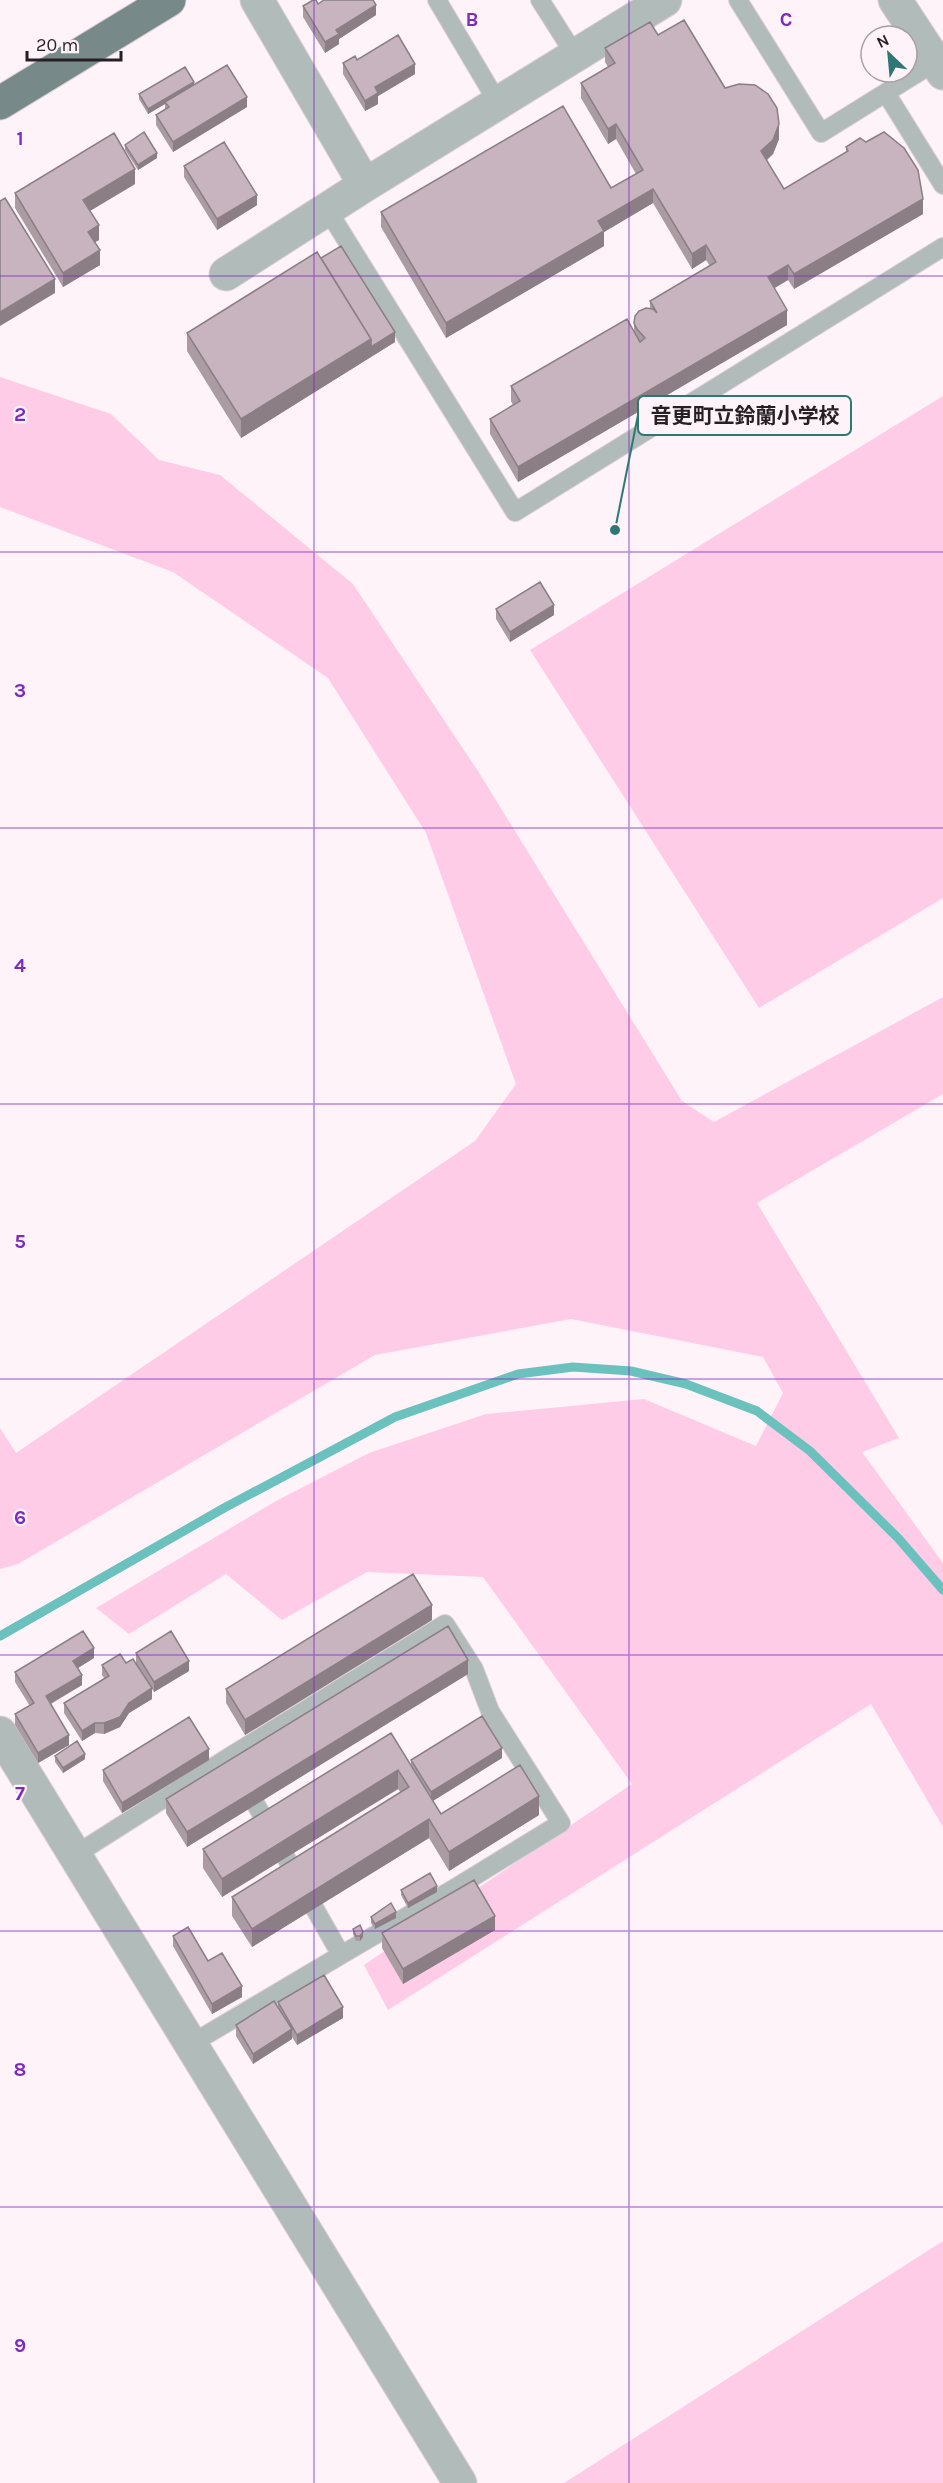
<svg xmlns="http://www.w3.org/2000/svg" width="943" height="2483" viewBox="0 0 943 2483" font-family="Karla,'Noto Sans JP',sans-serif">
	<rect width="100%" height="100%" fill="#fef3f9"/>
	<path fill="#ffcce8" d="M0 377 111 414 159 460 220 475 353 584 476 768 682 1101 714 1122 943 997V1094L757 1203 899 1438 862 1452 943 1563V1827L871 1704 388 2010 364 1965 632 1784 483 1577 367 1572 282 1620 226 1574 129 1634 96 1608 276 1501 369 1453 486 1414 644 1399 756 1446 783 1393 763 1357 571 1319 375 1355 18 1564 0 1569V1428L16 1453 475 1141 516 1084 426 833 328 678 173 572 0 507Z
		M943 396V898L759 1008 530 650Z
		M943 2241V2483H564Z"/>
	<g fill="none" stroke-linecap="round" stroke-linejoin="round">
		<path stroke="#6bc1bd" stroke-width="9" d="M0 1636 224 1508 395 1417 518 1374 573 1367 631 1371 686 1384 757 1411 810 1451 898 1538 943 1590"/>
		<g stroke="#dbd1d7" stroke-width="20">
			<path id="service" d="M437 0 498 103
				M540 0 575 55
				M738 0 821 133 935 62
				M886 93 943 185
				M327 209 515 512 943 247
				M229 1757 445 1624 474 1669 490 1711 561 1823 455 1888 341 1955
				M75 1855 229 1757 341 1955 191 2044"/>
		</g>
		<g stroke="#dbd1d7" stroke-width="35">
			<path id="minor" d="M257 0 365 185
				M895 0 943 73
				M226 274 365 185 665 0
				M0 1733 460 2483"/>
		</g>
		<g stroke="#dbd1d7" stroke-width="35">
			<path id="primary" d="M0 103 169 0"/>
		</g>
		<use href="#service" stroke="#b1bbba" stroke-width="18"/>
		<use href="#minor" stroke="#b1bbba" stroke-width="33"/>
		<use href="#primary" stroke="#778988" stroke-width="33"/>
	</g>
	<path fill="#ab9ba3" d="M318 4 376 15 339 39V44L325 53 303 17V6Z
		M658 35 725 88 779 139 773 154 767 160 784 189 846 153V147L923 214 794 289 788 280 774 288 787 325 518 482 490 434V419L513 405 511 401V386L634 332V323L650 309V301L710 266 706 260 692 269 653 203 604 232V246L446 338 381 227V212L611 188 636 174 616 139 608 144 581 98V83L608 67 605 62V48Z
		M357 60 415 74 378 96V104L365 111 343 74V63Z
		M194 85 247 107 173 152 156 125V115L165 109V104L148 114 139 99V94Z
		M125 145 157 158 138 170 125 150Z
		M184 166 257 205 217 230 184 177Z
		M135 184 90 211 99 240 95 242 100 265 63 287 15 208V193Z
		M321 258 395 342 241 438 187 351V333Z
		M496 609 554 615 510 642 496 619Z
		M432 1620 245 1735 226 1703V1689Z
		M136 1653 189 1671 154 1692 152 1689V1699L129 1713 120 1727 104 1734 95 1733 82 1741 64 1713V1703L104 1678 102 1675V1665L136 1663Z
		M94 1658 78 1668 82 1685 51 1704 69 1745 38 1763 15 1725V1714L30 1706 15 1682V1672Z
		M468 1674 187 1847 166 1813V1799Z
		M55 1756 85 1759 63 1773 55 1762Z
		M502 1758 433 1801 441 1814 539 1815 449 1871 429 1838 252 1947 232 1916V1897L401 1793 398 1789 222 1897 203 1868V1849L411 1765V1760Z
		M209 1760 122 1813 103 1781V1770Z
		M401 1890 437 1892 408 1908 401 1895Z
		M371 1917 396 1918 375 1929 371 1923Z
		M353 1929 363 1937 360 1941H356L353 1934Z
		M495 1930 403 1984 382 1948V1933Z
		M173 1936 208 1961 242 1997 212 2014 173 1946Z
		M278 2002 343 2018 297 2045 292 2037V2039L253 2064 236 2036V2025L278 2006Z"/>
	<path fill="#8b7e85" d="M376 5V15L339 39V44L325 53V42L336 30Z
		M415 64V74L378 96V104L365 111V101L375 87Z
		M194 82V87L165 102V104L148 114V109Z
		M247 97V107L173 152V142Z
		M616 124V139L608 144V129Z
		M779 124V139L773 154 761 165V151Z
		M157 153V158L138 170V165Z
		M135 169V184L83 215V200Z
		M653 189V203L604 232V246L446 338V323L598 221Z
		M257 195V205L217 230V219Z
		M923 199V214L794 289V274Z
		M99 225V240L88 246V232Z
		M706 245V260L692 269V254Z
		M100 250V265L63 287V273Z
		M788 265V280L768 292V277Z
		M55 279V293L0 326V312Z
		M787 310V325L518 482V467Z
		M395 332V342L241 438V419L371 339Z
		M554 605V615L510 642V632Z
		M432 1605V1620L245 1735V1720Z
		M94 1648V1658L73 1671V1661Z
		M468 1660V1674L187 1847V1832Z
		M189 1661V1671L154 1692V1682Z
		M82 1675V1685L46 1706V1696Z
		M152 1688V1699L129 1713 120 1727 104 1734V1723L129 1703Z
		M95 1723V1733L82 1741V1731Z
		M69 1735V1745L38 1763V1753Z
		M502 1748V1758L431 1802V1792Z
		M209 1749V1760L122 1813V1803Z
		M85 1754V1759L63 1773V1768Z
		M398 1770V1789L222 1897V1879Z
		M539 1796V1815L449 1871V1852Z
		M429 1819V1838L252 1947V1929Z
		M437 1886V1892L408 1908V1903Z
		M396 1912V1918L375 1929V1924Z
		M495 1916V1930L403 1984V1969Z
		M363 1932V1937L360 1941V1936Z
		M242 1986V1997L212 2014V2004Z
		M343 2007V2018L297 2045V2035Z
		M292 2029V2039L253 2064V2054Z"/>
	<path fill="#c7b4be" stroke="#8b7e85" stroke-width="1.5" d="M313 0H316L318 4 324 0H373L376 5 336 30 339 34 325 42 303 6Z
		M684 20 725 88 739 84 755 85 768 94 777 108 779 124 773 140 761 151 784 189 848 151 846 147 860 138 866 142 884 132 904 148 918 170 923 199 794 274 788 265 768 277 787 310 518 467 490 419 520 401 511 386 627 319 640 342 645 338 637 329 634 323 635 316 639 311 646 308 653 309 657 313 650 301 716 262 706 245 692 254 653 189 598 221 604 231 446 323 381 212 563 106 611 188 643 170 616 124 608 129 581 83 615 63 605 48 650 22 658 35Z
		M398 35 415 64 375 87 378 93 365 101 343 63 355 56 357 60Z
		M227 65 247 97 173 142 156 115 169 107 165 102Z
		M185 67 194 82 148 109 139 94Z
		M144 132 157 153 138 165 125 145Z
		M114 133 135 169 83 200 99 225 88 232 100 250 63 273 15 193Z
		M224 142 257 195 217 219 184 166Z
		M5 198 55 279 0 312V201Z
		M341 246 395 332 371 347V339L321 258Z
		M317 252 371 339 241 419 187 333Z
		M540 582 554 605 510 632 496 609Z
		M413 1574 432 1605 245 1720 226 1689Z
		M448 1626 468 1660 187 1832 166 1799Z
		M83 1631 94 1648 73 1661 82 1675 46 1696 69 1735 38 1753 15 1714 34 1703 15 1672Z
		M171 1631 189 1661 154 1682 136 1653Z
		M120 1654 126 1663 133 1659 152 1688 129 1703 120 1717 104 1723H95L82 1731 64 1703 109 1676 102 1665Z
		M482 1716 502 1748 431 1792 411 1760Z
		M189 1717 209 1749 122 1803 103 1770Z
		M391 1733 441 1814 520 1765 539 1796 449 1852 429 1819 252 1929 232 1897 409 1787 398 1770 222 1879 203 1849Z
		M77 1741 85 1754 63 1768 55 1756Z
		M430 1873 437 1886 408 1903 401 1890Z
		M474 1880 495 1916 403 1969 382 1933Z
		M391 1903 396 1912 375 1924 371 1917Z
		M360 1925 363 1932 360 1936H356L353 1929Z
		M188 1927 208 1961 222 1953 242 1986 212 2004 173 1936Z
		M324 1975 343 2007 297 2035 278 2002Z
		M274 2001 292 2029 253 2054 236 2025Z"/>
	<path fill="none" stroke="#7b2cbf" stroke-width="1.5" stroke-opacity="0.55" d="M314 0V2483M629 0V2483M0 276H943M0 552H943M0 828H943M0 1104H943M0 1379H943M0 1655H943M0 1931H943M0 2207H943"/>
	<g font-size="20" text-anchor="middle" font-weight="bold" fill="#7b2cbf" stroke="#fef3f9" stroke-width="4.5" stroke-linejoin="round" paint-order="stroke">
		<text x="472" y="26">B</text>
		<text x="786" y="26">C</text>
		<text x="20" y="145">1</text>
		<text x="20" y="421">2</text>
		<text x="20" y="697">3</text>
		<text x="20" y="972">4</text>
		<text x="20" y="1248">5</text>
		<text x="20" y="1524">6</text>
		<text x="20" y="1800">7</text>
		<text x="20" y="2076">8</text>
		<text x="20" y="2352">9</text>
	</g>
	<path fill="none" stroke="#2e7775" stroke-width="2" d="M615 530L638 415"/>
	<circle fill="#2e7775" stroke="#fef3f9" stroke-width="2" cx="615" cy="530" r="6"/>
	<rect fill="#fef3f9" stroke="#2e7775" stroke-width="2" x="638" y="396" width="213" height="39" rx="6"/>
	<g font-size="21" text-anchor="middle" font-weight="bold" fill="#261f23">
		<text x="745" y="423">音更町立鈴蘭小学校</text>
	</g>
	<g transform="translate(889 54) rotate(334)"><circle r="28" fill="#fef3f9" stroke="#a89ea3" stroke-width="1.5"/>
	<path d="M0-4.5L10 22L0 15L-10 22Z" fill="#2e7775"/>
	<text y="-9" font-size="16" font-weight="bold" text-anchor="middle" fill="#261f23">N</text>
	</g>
	<path d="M27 51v9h94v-9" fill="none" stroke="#261f23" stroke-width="3"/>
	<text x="36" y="51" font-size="18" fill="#261f23" stroke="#fef3f9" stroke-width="4.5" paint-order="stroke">20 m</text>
</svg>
